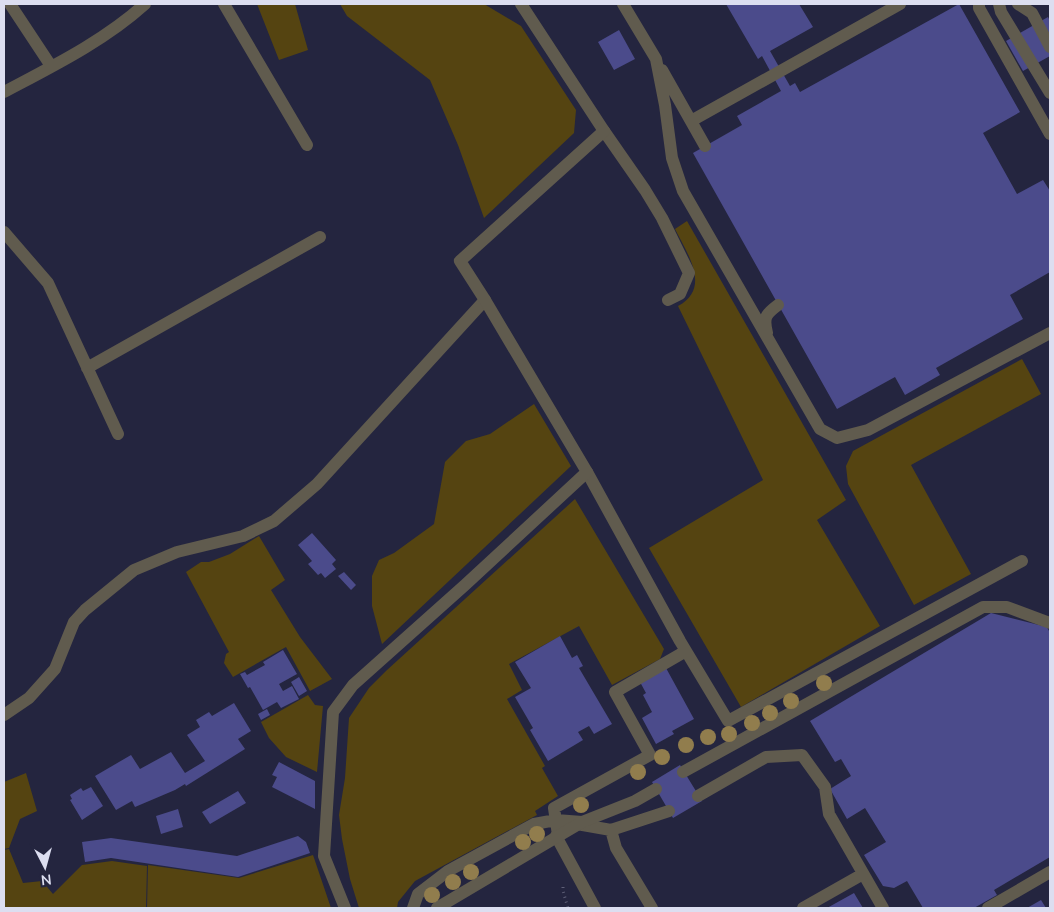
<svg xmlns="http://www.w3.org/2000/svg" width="1054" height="912" viewBox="0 0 1054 912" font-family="Mulish,sans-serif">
	<rect width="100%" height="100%" fill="#24253f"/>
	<path fill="#541" d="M257 4H295L308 50 279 60Z
		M340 4H484L521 26 576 110 574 133 484 218 458 145 430 80 347 16Z
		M687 221 846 500 817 520 880 626 741 707 649 548 763 480 678 306C712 288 687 253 675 229Z
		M1022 359 1041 394 911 465 971 574 914 605 848 484 846 466 853 451Z
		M534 404 571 466 382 644 372 606V576L379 560 394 553 434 524 445 462 466 441 490 434Z
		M575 499 664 649 660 659 612 685 579 626 509 664 522 690 507 699 545 766 542 768 558 796 535 811 537 815 415 881 398 902 397 908H359L350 879 342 839 339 815 345 778 349 718 369 688 387 670Z
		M259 536 285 580 271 590 300 637 332 679 310 691 286 647 233 677 224 663 226 654 229 652 186 572 201 562H209L230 554Z
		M308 695 315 705 323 706 317 772 286 757 269 738 261 722Z
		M26 773 37 811 20 819 9 848 4 849V782Z
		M9 849 23 883 42 881 53 894 82 865 112 861 147 866 146 908H4V850Z
		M313 855 331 908H147L148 865 239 878Z"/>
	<path fill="#4b4b8b" d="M726 4H799L813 27 770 51 790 86 795 83 800 92 959 4 1020 112 983 133 1017 194 1043 180 1050 191V272L1010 295 1023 319 936 368 940 375 905 395 895 377 837 409 693 153 742 125 737 116 781 91 762 56 758 59Z
		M1048 17 1050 21V56L1023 71 1006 41Z
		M619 30 635 59 614 70 598 42Z
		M312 533 336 560 332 564 336 569 325 578 321 573 318 575 308 564 312 561 298 545Z
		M344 572 356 585 351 590 338 576Z
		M991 613 1047 627 1050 633V857L994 890 997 895 974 908H923L907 881 894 888 883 886 864 855 886 842 865 808 847 819 830 789 851 776 841 759 835 762 810 721Z
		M560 636 572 658 577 655 583 666 579 668 612 724 594 734 589 726 578 732 583 740 548 761 530 730 533 728 515 697 531 688 515 662Z
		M283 650 297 674 279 684 283 691 292 686 299 699 281 708 277 702 263 710 250 687 248 688 240 674 245 672 247 675 265 665 263 662Z
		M666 668 694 719 672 731 674 734 656 744 642 718 652 712 643 695 646 693 640 682Z
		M299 677 307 691 299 696 291 682Z
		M234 703 251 731 238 739 245 749 186 786 185 784 175 790 135 807 132 801 116 810 95 776 131 755 140 769 171 752 185 773 205 761 187 735 200 727 196 720 209 712 212 716Z
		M267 709 270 715 261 720 258 714Z
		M279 762 315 781V809L272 787 277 777 272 775Z
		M680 765 702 801 673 818 652 782Z
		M91 787 103 806 82 820 70 800 72 799 70 795 81 788 83 791Z
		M238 791 246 803 210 824 202 812Z
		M178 809 183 827 161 834 156 816Z
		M298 836 306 842 310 853 238 877 111 858 85 862 82 842 111 838 237 856Z
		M854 893 863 908H827Z
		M1041 900 1046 908H1027Z"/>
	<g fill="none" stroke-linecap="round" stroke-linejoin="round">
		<path stroke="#5f6078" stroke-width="3" stroke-dasharray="1 4" stroke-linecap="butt" d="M563 887V891L568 908"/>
		<path stroke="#605b4e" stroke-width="12" d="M623 4 656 59 665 105 672 158 683 191 820 429 837 438 868 430 1050 333
			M979 4V8L1050 134
			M999 4 1001 12 1050 93
			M1018 4 1032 13 1050 47
			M662 70 705 146
			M691 121 900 4
			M604 131 645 190 662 218 689 273 680 294 668 300
			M767 333C763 317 766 314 778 305
			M587 472 680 641 728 721 1022 561
			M698 796 766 757 802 755 825 787 829 814 883 908
			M577 824 611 830 669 811
			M611 830 616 848 652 908
			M558 835 554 808 650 755 615 692 686 651
			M413 908 418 894 448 871 534 824 556 820 582 822
			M803 908 863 874
			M988 908 1050 872"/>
		<path stroke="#605b4e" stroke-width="12" d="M10 4 51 66
			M224 4 307 145
			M4 92C53 66 104 41 145 4
			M4 232 48 283 118 434
			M87 368 320 237
			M4 715 29 698 55 669 74 622 85 610 134 570 177 552 243 536 274 521 317 484 485 300
			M556 836 595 908"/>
		<path stroke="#605b4e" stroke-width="12" d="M683 772 983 607H1007L1050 623
			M345 908 324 856 333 712 353 685 465 585 587 472 485 300 460 261 604 131 521 4
			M437 908 582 822 635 801 656 789"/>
	</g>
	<g fill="#917d4d">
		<circle cx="824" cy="683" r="8"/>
		<circle cx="791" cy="701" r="8"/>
		<circle cx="770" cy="713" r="8"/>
		<circle cx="752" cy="723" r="8"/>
		<circle cx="729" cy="734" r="8"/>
		<circle cx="708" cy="737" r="8"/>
		<circle cx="686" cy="745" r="8"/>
		<circle cx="662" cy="757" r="8"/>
		<circle cx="638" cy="772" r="8"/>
		<circle cx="581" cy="805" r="8"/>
		<circle cx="537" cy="834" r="8"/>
		<circle cx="523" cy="842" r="8"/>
		<circle cx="471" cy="872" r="8"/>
		<circle cx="453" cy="882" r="8"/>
		<circle cx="432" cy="895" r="8"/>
	</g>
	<rect width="1054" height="912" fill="none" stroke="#dcdef0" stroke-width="10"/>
	<g transform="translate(45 867) rotate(174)" stroke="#24253f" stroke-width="4" paint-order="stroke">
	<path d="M0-4L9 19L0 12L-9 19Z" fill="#dcdef0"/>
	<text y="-8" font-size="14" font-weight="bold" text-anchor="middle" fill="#dcdef0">N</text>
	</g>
</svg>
